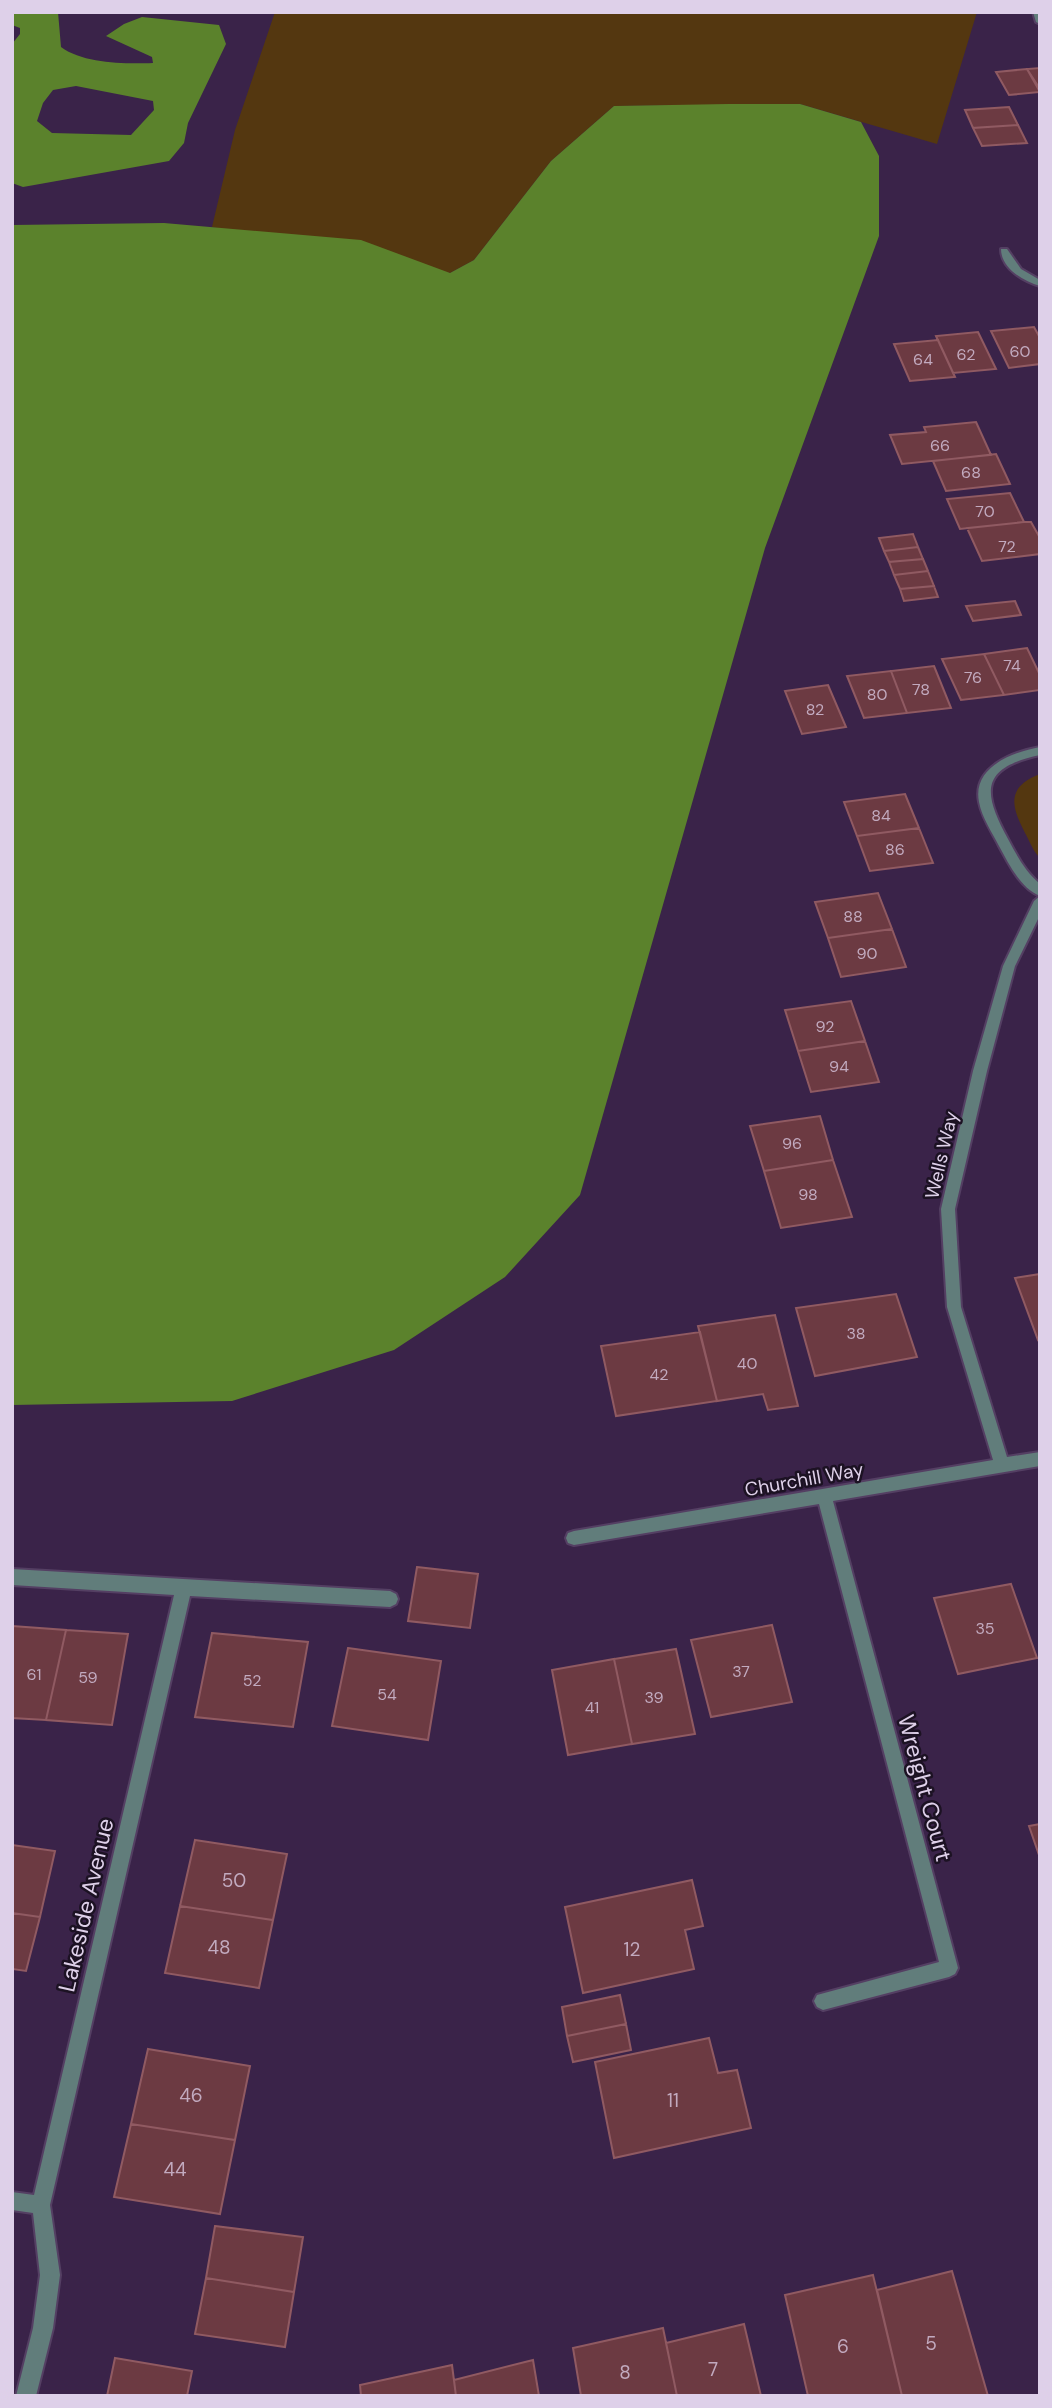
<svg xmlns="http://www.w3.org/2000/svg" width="1052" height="2408" viewBox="0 0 1052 2408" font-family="'DM Sans',sans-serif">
	<rect width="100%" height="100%" fill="#3a2349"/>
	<path fill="#543710" d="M275 12H977L937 144 800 104 614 106 551 161 474 260 450 273 212 227 235 130Z
		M1040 774V858C1033 851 1030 842 1025 833 1011 806 1006 787 1040 774Z"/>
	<path fill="#5b822c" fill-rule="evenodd" d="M12 12H58L61 47C84 64 126 64 153 63L152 57 106 36 124 24 142 17 219 25 226 44 188 123 184 143 169 161 23 187 12 183V44L20 34V28L12 25ZM76 86 153 101 154 110 131 135 52 133 37 121 43 103 53 90Z
		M728 104H800L861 122 879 156V236L765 548 580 1195 505 1277 394 1350 232 1401 12 1405V225L164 223 361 240 450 273 474 260 551 161 614 106Z"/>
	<path fill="#6c3a42" stroke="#905a62" stroke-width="2" d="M1040 68V89L1027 69Z
		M1027 69 1040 92 1009 95 996 72Z
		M1009 107 1018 125 973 128 965 110Z
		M1018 125 1027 143 982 146 973 128Z
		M1034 327 1040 338V364L1009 368 991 331Z
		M978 332 996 369 953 373 936 336Z
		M938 340 955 377 910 381 894 344Z
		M976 422 991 455 902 464 890 435 926 432 924 427Z
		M996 454 1010 484 946 491 933 461Z
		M1010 493 1024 522 960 529 947 499Z
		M1024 522H1031L1040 538V554L982 561 967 528Z
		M913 534 918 547 884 551 879 538Z
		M918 547 923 559 889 562 884 551Z
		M923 559 928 571 894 575 889 562Z
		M928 571 934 586 900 589 894 575Z
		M934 586 938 597 904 601 900 589Z
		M1015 601 1021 615 973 621 966 606Z
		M1027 648 1040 675V690L1004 695 984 654Z
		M984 654 1004 695 961 700 942 659Z
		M934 666 951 708 907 713 891 671Z
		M891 671 907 713 864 718 847 676Z
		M828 685 846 727 802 734 785 691Z
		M905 794 919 828 857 836 844 802Z
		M919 828 933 863 870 871 857 836Z
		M878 893 892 929 828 938 815 902Z
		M892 929 906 967 841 977 828 938Z
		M851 1001 865 1041 798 1051 785 1010Z
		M865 1041 879 1082 811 1092 798 1051Z
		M820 1116 833 1160 764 1171 750 1126Z
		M833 1160 852 1217 781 1228 764 1171Z
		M1040 1274V1339L1038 1340 1015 1278Z
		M896 1294 917 1357 815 1376 796 1308Z
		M775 1315 798 1406 768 1410 763 1394 717 1401 698 1326Z
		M700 1332 717 1401 616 1416 601 1346Z
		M417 1567 478 1574 470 1628 408 1621Z
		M1011 1584 1037 1658 958 1674 934 1598Z
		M772 1625 792 1702 711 1717 691 1640Z
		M12 1626 66 1630 46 1720 12 1718Z
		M66 1630 128 1634 112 1725 46 1720Z
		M212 1633 308 1642 293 1727 195 1717Z
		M348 1648 441 1661 428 1740 332 1726Z
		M676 1649 695 1734 632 1744 614 1659Z
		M614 1659 632 1744 568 1755 552 1670Z
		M1040 1824V1858L1029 1826Z
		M195 1840 287 1854 273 1920 180 1906Z
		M12 1845 55 1851 40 1917 12 1913Z
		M692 1880 703 1926 685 1930 694 1969 583 1993 565 1907Z
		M180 1906 273 1920 259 1988 165 1973Z
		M12 1913 40 1917 26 1971 12 1969Z
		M620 1995 626 2024 567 2036 562 2007Z
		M626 2024 631 2050 573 2062 567 2036Z
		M709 2038 718 2073 737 2070 751 2128 614 2158 595 2062Z
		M148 2049 250 2066 235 2140 131 2124Z
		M131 2124 235 2140 220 2214 114 2197Z
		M215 2226 303 2237 294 2292 206 2278Z
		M952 2271 988 2396H902L877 2290Z
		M873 2275 902 2396H808L785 2295Z
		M206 2278 294 2292 285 2347 195 2334Z
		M744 2324 761 2396H677L666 2343Z
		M663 2328 677 2396H581L573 2348Z
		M115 2358 192 2371 187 2396H107Z
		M533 2360 539 2396H456L454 2380Z
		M452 2365 456 2396H361L360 2385Z"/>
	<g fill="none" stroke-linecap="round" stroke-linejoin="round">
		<g stroke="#543f63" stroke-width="4">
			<path id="lane" d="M1033 12H1040V24L1036 22Z
				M1001 249H1007L1021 269 1040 280V286C1023 281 1001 268 1001 249Z"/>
		</g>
		<g stroke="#543f63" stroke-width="4">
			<path id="street" d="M1040 747V755C979 768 983 793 1008 839 1017 856 1025 871 1040 884V896C1020 888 1009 864 999 846 992 832 982 818 979 802 972 767 1013 752 1040 747Z
				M1040 896V915L1015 966 987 1071 955 1209 961 1307 1007 1457 1040 1452V1466L833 1501 958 1968 955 1974 949 1977 823 2010 817 2007 814 2001 817 1995 939 1962 819 1504 574 1545 568 1543 566 1538 568 1533 574 1531 993 1460 947 1307 941 1209 973 1071 1003 966 1034 901Z
				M12 1569 390 1591 396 1594 398 1599 396 1604 390 1607 190 1596 50 2205 60 2275 53 2328 36 2396H16L33 2328 40 2275 33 2213 12 2210V2192L34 2195 174 1595 12 1585Z"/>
		</g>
		<use href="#lane" fill="#617d7b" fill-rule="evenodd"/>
		<use href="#street" fill="#617d7b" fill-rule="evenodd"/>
	</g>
	<g text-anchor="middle" stroke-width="5" stroke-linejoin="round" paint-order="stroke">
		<g font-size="16" fill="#c2aabf">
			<text x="1020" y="357">60</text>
			<text x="966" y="360">62</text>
			<text x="923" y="365">64</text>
			<text x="940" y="451">66</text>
			<text x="971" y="478">68</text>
			<text x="985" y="517">70</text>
			<text x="1007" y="552">72</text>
			<text x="1012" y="671">74</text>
			<text x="973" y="683">76</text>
			<text x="921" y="695">78</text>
			<text x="877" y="700">80</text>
			<text x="815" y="715">82</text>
			<text x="881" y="821">84</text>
			<text x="895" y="855">86</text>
			<text x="853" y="922">88</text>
			<text x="867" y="959">90</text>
			<text x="825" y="1032">92</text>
			<text x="839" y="1072">94</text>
			<text x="792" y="1149">96</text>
			<text x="808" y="1200">98</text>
			<text x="856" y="1339">38</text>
			<text x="747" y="1369">40</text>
			<text x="659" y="1380">42</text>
			<text x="985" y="1634">35</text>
			<text x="741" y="1677">37</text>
			<text x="34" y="1680">61</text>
			<text x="88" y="1683">59</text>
			<text x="252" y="1686">52</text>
			<text x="387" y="1700">54</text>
			<text x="654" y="1703">39</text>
			<text x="592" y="1713">41</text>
		</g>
		<g font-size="19" fill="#ded0e9" stroke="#1c1223">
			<text transform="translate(941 1155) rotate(-77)" y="7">Wells Way</text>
			<text transform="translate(804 1479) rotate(-10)" y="7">Churchill Way</text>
		</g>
		<g font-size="19" fill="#c2aabf">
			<text x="234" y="1887">50</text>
			<text x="219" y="1954">48</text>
			<text x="632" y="1956">12</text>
			<text x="191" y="2102">46</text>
			<text x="673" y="2107">11</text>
			<text x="175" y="2176">44</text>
			<text x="931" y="2350">5</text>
			<text x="843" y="2353">6</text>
			<text x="713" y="2376">7</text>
			<text x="625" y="2379">8</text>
		</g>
		<g font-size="23" fill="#ded0e9" stroke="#1c1223">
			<text transform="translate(925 1788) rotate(75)" y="8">Wreight Court</text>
			<text transform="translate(86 1905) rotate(-77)" y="8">Lakeside Avenue</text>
		</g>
	</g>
	<rect width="1052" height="2408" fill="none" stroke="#ded0e9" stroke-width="28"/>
</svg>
